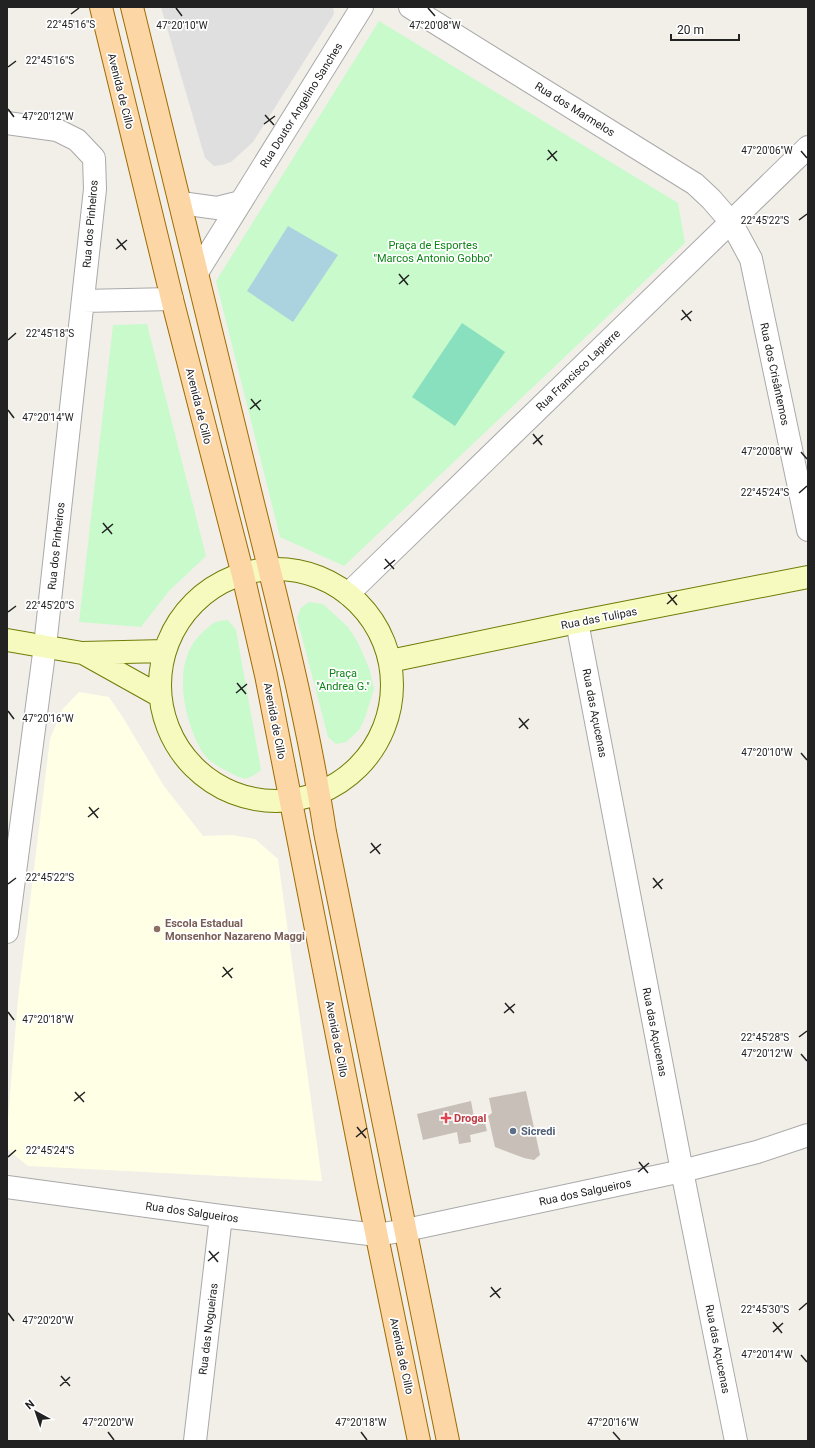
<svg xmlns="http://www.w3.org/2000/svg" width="815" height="1448" viewBox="0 0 815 1448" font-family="Roboto,sans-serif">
	<rect width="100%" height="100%" fill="#f2efe9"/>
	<path fill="#e0dfdf" d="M161 7H333L334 14 253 142 231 162 222 165 214 166 205 158Z"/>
	<path fill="#ffffe5" d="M79 692 109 697 122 716 164 786 203 836 232 835 255 839 278 859 322 1181 28 1166 7 1149V1131L18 999 50 739 62 710Z"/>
	<path fill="#c8facc" d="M379 21 678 203 685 243 344 566 280 537 216 281Z
		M147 324 206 556 169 591 141 627 79 622 113 325Z
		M309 602 323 604 348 627 357 641 364 656 370 671 374 689 365 718 359 730 346 742 336 744 328 737 297 618 301 608Z
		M228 620 236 630 261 770C246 782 244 780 227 771 216 766 207 760 201 750 183 718 171 660 202 633 213 623 213 621 228 620Z"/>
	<path fill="#88e0be" d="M462 323 505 352 455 426 412 397Z"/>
	<path fill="#aad3df" d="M288 226 338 255 293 322 247 291Z"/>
	<path fill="#c7bfb8" d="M526 1091 540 1155 534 1160 524 1158 495 1147 488 1116 492 1113 489 1098Z
		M471 1101 475 1123H485L487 1131 470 1135 471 1142 459 1144 457 1132 423 1140 417 1114Z"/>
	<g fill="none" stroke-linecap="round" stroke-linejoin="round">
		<g stroke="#a9a9a9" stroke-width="24">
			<path id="minor" d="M410 7 695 184 711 199 731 222 751 259 808 530
				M7 123 57 130 77 140 94 158 95 189 45 646 7 932
				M181 203 217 208 241 202
				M198 271 362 7
				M83 301 172 299
				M348 594 808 147
				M577 622 682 1171 736 1441
				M7 1187 221 1216 377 1235 406 1230 682 1171 757 1152 808 1135
				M195 1441 221 1216"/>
		</g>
		<g stroke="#707d05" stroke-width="24">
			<path id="secondary" d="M160 685a116 116 0 1 1 232 0a116 116 0 1 1-232 0Z
				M7 640 82 653 165 651
				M83 653 160 696
				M390 661 577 622 808 577"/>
		</g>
		<g stroke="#a06b00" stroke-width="24">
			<path id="primary" d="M101 7 172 299 243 575 266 675 367 1188 419 1441
				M132 7C173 173 214 338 253 503 280 612 308 721 325 832L448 1441"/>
		</g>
		<use href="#minor" stroke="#fff" stroke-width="22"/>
		<use href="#secondary" stroke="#f7fabf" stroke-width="22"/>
		<use href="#primary" stroke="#fcd6a4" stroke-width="22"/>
	</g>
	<path fill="none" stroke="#222" stroke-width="1.5" d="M176 8 182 16M428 8 435 16M71 14 79 8M8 67 16 61M8 109 14 117M265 115 274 125M264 124 275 116M548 150 557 161M801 151 807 158M547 160 557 151M799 220 807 214M117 239 126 250M116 249 127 240M399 274 408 285M399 284 409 275M682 310 691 321M681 320 692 311M8 340 16 333M251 399 260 410M250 409 261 400M8 410 14 418M533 434 542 445M533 444 543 435M801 452 807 459M799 493 807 486M103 523 112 534M102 533 113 524M385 559 394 569M384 569 395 560M668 594 677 605M667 604 677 595M8 612 16 606M237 683 246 694M236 693 247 684M8 711 14 719M519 718 528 729M519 728 529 719M801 753 807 760M89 807 98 818M88 817 99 808M371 843 380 854M370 853 381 844M653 878 662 889M8 884 16 878M653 888 663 879M223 967 232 978M222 977 233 968M505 1003 514 1013M8 1012 14 1020M504 1013 515 1004M799 1037 807 1031M801 1054 807 1061M75 1092 84 1102M74 1101 85 1092M357 1127 366 1138M356 1137 367 1128M8 1157 16 1150M639 1162 648 1173M638 1172 649 1163M209 1251 218 1262M208 1261 219 1252M491 1287 500 1298M490 1297 501 1288M799 1310 807 1303M8 1313 14 1321M773 1322 782 1333M773 1332 783 1323M801 1355 807 1362M61 1376 70 1386M60 1386 70 1377M108 1432 114 1440M361 1432 367 1440M613 1432 620 1440"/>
	<circle fill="#8d6e63" stroke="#fff" stroke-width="1.5" cx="157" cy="929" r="4"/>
	<path fill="#e0444e" stroke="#fff" stroke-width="1.5" d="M444 1112h4v4h4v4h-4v4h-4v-4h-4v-4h4z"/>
	<circle fill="#5c6f8a" stroke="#fff" stroke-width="1.5" cx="513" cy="1131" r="4"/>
	<g text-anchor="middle" stroke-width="3.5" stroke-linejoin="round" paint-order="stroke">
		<g font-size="11" fill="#222" stroke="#fff">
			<text transform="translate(121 91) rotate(76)" y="4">Avenida de Cillo</text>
			<text transform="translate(301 105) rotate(-58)" y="4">Rua Doutor Angelino Sanches</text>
			<text transform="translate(575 109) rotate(32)" y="4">Rua dos Marmelos</text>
			<text transform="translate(90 224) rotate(-85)" y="4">Rua dos Pinheiros</text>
			<text transform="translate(578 370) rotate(-44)" y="4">Rua Francisco Lapierre</text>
			<text transform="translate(775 374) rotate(78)" y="4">Rua dos Crisântemos</text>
			<text transform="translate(199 406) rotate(76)" y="4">Avenida de Cillo</text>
			<text transform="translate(56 546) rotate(-84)" y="4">Rua dos Pinheiros</text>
			<text transform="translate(599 618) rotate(-11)" y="4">Rua das Tulipas</text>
			<text transform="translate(595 713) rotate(79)" y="4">Rua das Açucenas</text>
			<text transform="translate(275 721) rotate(79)" y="4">Avenida de Cillo</text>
			<text transform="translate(655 1032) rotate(79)" y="4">Rua das Açucenas</text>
			<text transform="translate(337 1039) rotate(79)" y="4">Avenida de Cillo</text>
			<text transform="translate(585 1192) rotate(-12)" y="4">Rua dos Salgueiros</text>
			<text transform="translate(192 1212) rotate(8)" y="4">Rua dos Salgueiros</text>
			<text transform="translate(208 1329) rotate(-83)" y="4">Rua das Nogueiras</text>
			<text transform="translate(718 1349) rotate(79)" y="4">Rua das Açucenas</text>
			<text transform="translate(402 1356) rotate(78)" y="4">Avenida de Cillo</text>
		</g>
		<g font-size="11" fill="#0c8416" stroke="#fff">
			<text x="433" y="249">Praça de Esportes<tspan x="433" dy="13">"Marcos Antonio Gobbo"</tspan></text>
			<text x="343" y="677">Praça<tspan x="343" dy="13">"Andrea G."</tspan></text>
		</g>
		<g font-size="11" font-weight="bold" fill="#785e54" stroke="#fff" text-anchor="start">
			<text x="165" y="927">Escola Estadual<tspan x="165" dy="13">Monsenhor Nazareno Maggi</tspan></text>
		</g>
		<g font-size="11" font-weight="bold" fill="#be3a42" stroke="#fff" text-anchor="start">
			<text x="454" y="1122">Drogal</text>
		</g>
		<g font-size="11" font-weight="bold" fill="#4e5e75" stroke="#fff" text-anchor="start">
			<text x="521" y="1135">Sicredi</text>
		</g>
	</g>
	<g font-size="10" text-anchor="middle" fill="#222" stroke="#fff" stroke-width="3.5" stroke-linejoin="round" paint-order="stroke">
		<text x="71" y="28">22°45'16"S</text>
		<text x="182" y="29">47°20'10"W</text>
		<text x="435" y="29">47°20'08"W</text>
		<text x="50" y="64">22°45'16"S</text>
		<text x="48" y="120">47°20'12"W</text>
		<text x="767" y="154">47°20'06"W</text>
		<text x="765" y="224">22°45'22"S</text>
		<text x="50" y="337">22°45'18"S</text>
		<text x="48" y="421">47°20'14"W</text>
		<text x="767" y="455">47°20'08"W</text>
		<text x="765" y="496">22°45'24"S</text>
		<text x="50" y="609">22°45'20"S</text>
		<text x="48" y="722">47°20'16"W</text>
		<text x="767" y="756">47°20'10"W</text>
		<text x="50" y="881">22°45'22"S</text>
		<text x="48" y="1023">47°20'18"W</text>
		<text x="765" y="1041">22°45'28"S</text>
		<text x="767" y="1057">47°20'12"W</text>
		<text x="50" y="1154">22°45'24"S</text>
		<text x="765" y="1313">22°45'30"S</text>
		<text x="48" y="1324">47°20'20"W</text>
		<text x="767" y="1358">47°20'14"W</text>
		<text x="108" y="1426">47°20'20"W</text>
		<text x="361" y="1426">47°20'18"W</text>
		<text x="613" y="1426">47°20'16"W</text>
	</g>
	<rect width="815" height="1448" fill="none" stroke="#222222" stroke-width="16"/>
	<g transform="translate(36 1412) rotate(320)" stroke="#ffffff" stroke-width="3" paint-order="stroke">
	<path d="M0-3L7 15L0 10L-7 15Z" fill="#222222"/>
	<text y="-6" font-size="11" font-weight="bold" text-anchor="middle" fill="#222222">N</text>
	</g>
	<path d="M671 34v6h68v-6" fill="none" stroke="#222222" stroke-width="2"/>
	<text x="677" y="34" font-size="12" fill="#222222" stroke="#ffffff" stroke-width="3" paint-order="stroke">20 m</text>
</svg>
